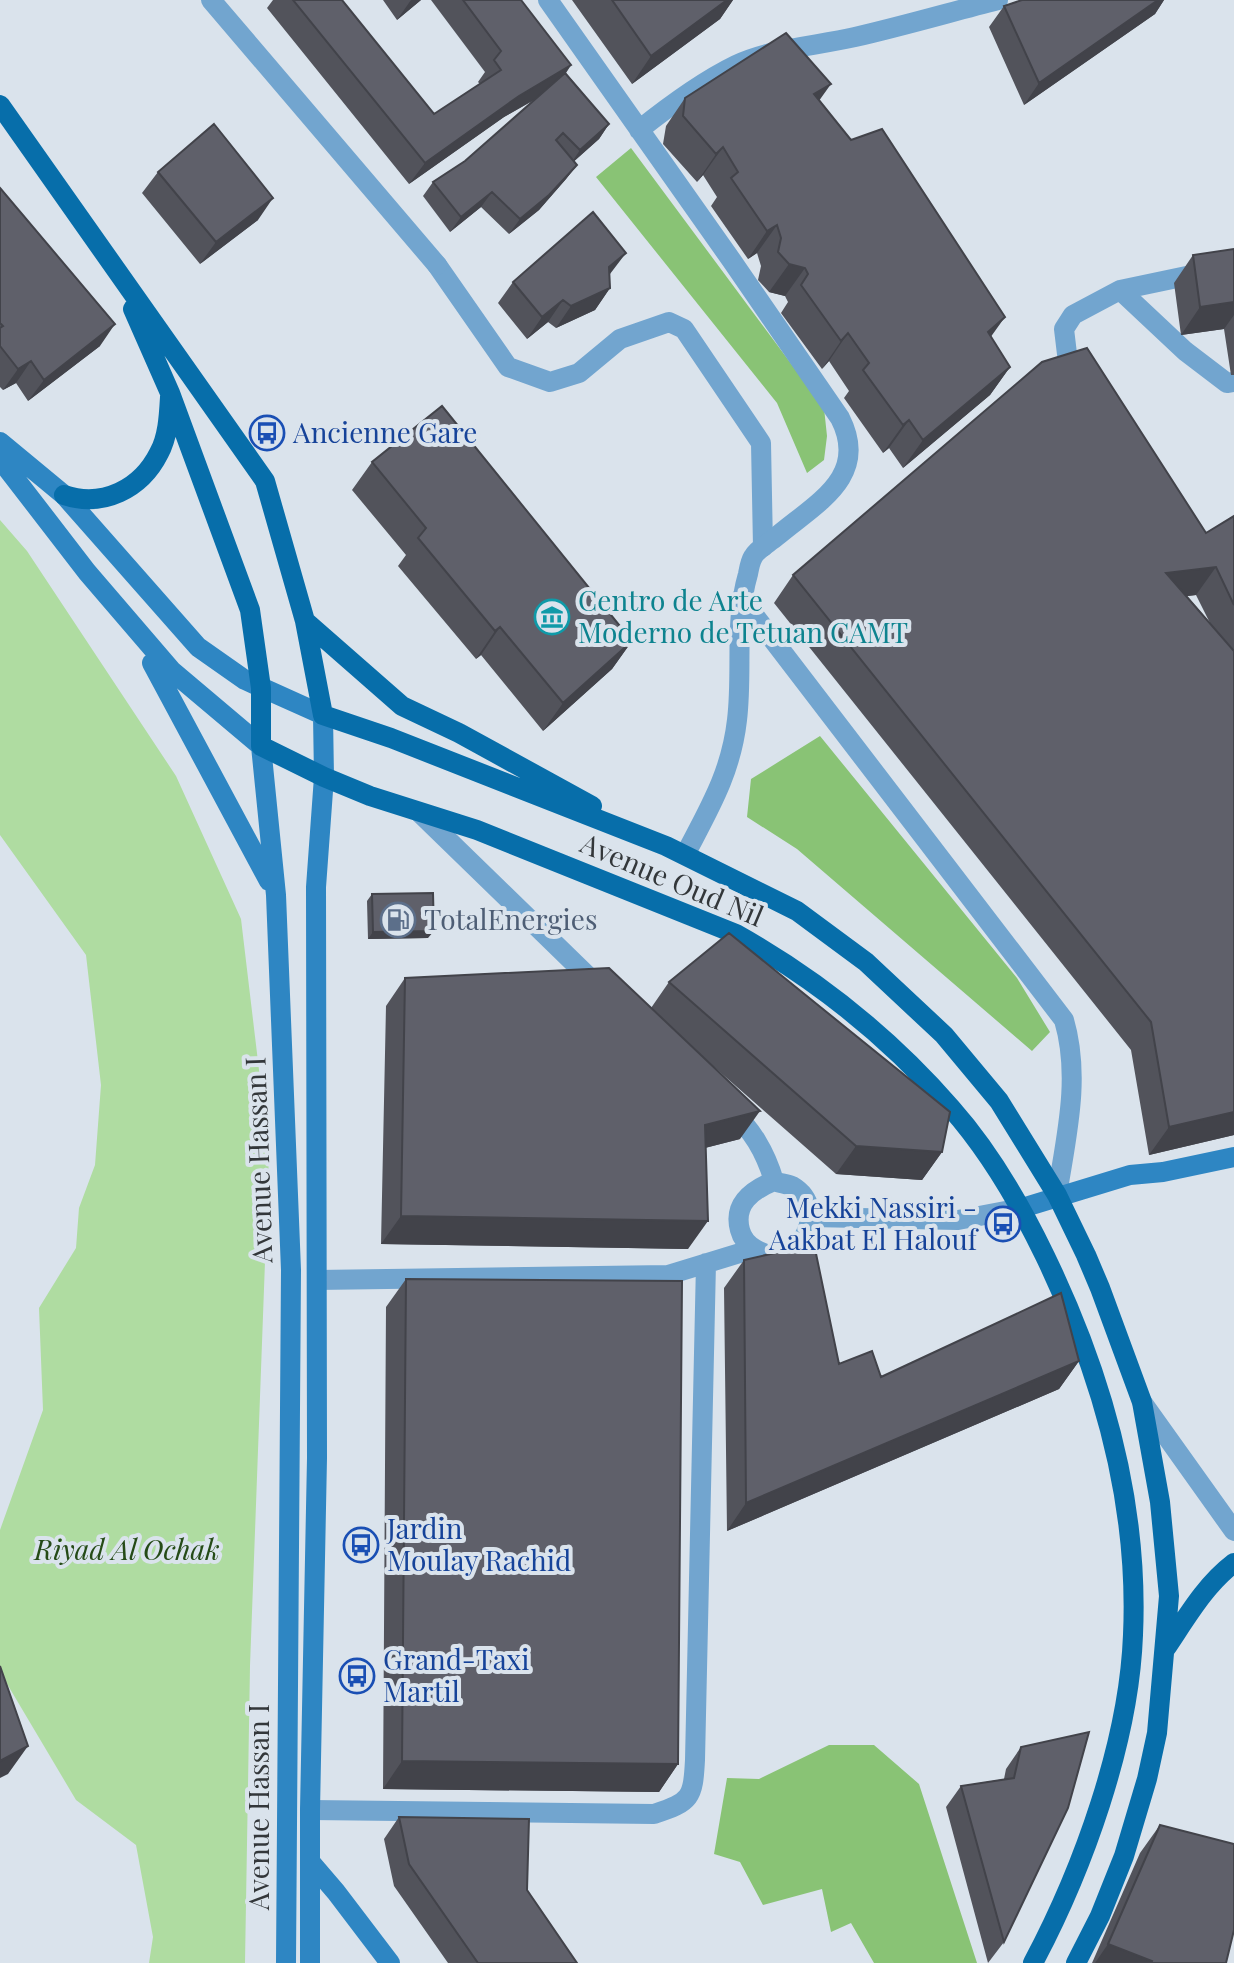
<svg xmlns="http://www.w3.org/2000/svg" width="1234" height="1963" viewBox="0 0 1234 1963" font-family="'Playfair Display',serif">
	<rect width="100%" height="100%" fill="#dae3ec"/>
	<path fill="#afdca1" d="M0 520 27 551 176 776 241 919 269 1154 250 1666 245 1963H149L153 1937 136 1845 76 1800 0 1672V1530L43 1410 39 1308 76 1248 79 1208 95 1165 101 1085 86 955 0 835Z"/>
	<path fill="#89c375" d="M631 148 824 408 827 436 824 460 807 473 777 403 596 177Z
		M820 736 1017 978 1050 1032 1032 1051 797 849 747 817 751 779Z
		M829 1745H874L919 1784 977 1963H874L851 1923 831 1932 822 1889 763 1905 740 1862 714 1854 727 1778 759 1779Z"/>
	<g fill="none" stroke-linecap="round" stroke-linejoin="round">
		<path stroke="#72a5cf" stroke-width="20" d="M437 265 508 367 550 382 579 373 620 339 669 322 684 329 761 443 763 547
			M1142 1402 1234 1531"/>
		<path stroke="#72a5cf" stroke-width="20" d="M211 0 437 265
			M548 0 732 261 840 418C870 477 816 503 776 537 769 543 757 549 753 557 750 562 749 569 748 574 734 622 743 671 737 720 731 773 709 809 685 855
			M639 130C669 106 701 82 736 65 773 48 816 46 855 37 903 26 951 12 998 0
			M1234 266 1120 290 1185 351 1227 383 1234 382
			M1080 374 1067 354 1064 329 1073 315 1120 290
			M741 598 1064 1020C1081 1078 1066 1137 1057 1195
			M420 813 601 989
			M730 1109C752 1130 765 1151 774 1181
			M774 1181C779 1183 787 1184 792 1186 833 1210 796 1275 755 1249 748 1245 742 1238 740 1230 733 1204 752 1190 774 1181Z
			M811 1217 958 1220 1022 1208
			M317 1280 668 1275 753 1249
			M310 1810 654 1814C691 1802 693 1798 695 1760L706 1263"/>
		<path stroke="#2e86c3" stroke-width="20" d="M0 442 64 495 198 647 245 680 323 715 324 777 316 887 317 1458 310 1810V1963
			M0 459 87 572 172 671 261 746 276 895 291 1270 286 1963
			M152 663 269 881
			M1022 1208 1130 1175 1163 1172 1234 1157
			M312 1864 336 1892 390 1963"/>
		<path stroke="#076eaa" stroke-width="20" d="M0 105 265 481 305 621 323 715 391 738 666 846 797 911 866 962 944 1035 999 1101 1057 1195 1086 1255 1100 1288 1142 1402 1160 1502 1169 1596 1157 1733 1147 1779 1124 1856 1100 1916 1076 1963
			M133 309 170 393 250 610 261 688V746L324 777 370 796 477 830 736 934C816 979 890 1038 951 1108 990 1152 1020 1204 1045 1256 1102 1374 1139 1502 1133 1635 1129 1742 1083 1869 1033 1963
			M64 495C103 508 141 489 159 453 168 437 169 415 170 397
			M305 621 402 706 459 733 592 806
			M1166 1648C1187 1617 1205 1585 1234 1563"/>
	</g>
	<path fill="#52535b" fill-rule="evenodd" d="M273 0H342L434 114 480 84 478 82 485 72 431 0H521L571 65 566 73 609 124 599 139 574 161 577 165 566 179 539 210 509 234 481 207 450 232 423 196 433 182 465 161 536 99 504 117 409 184 267 8Z
		M383 0H421L397 20Z
		M572 0H733L720 19 632 84Z
		M1022 0H1164L1155 14 1024 105 989 27 1004 6Z
		M685 98 819 100 991 337 1010 367 990 395 903 468 889 448 883 453 844 398 849 391 829 361 822 369 781 313 788 302 785 296 769 292 758 280 761 266 757 253 748 259 711 206 717 197 703 175 697 182 663 144 666 126Z
		M158 172 258 220 200 264 142 193Z
		M0 188 100 346 28 401 16 383 3 390 0 387Z
		M1234 249V375H1231L1224 329 1181 335 1174 283 1193 255Z
		M610 275V288L595 310 556 328 548 322 527 339 498 303 513 282Z
		M372 462 632 641 612 669 543 731 481 655 476 659 398 566 406 555 352 490Z
		M1234 516V1135L1149 1155 1131 1050 774 603 793 575 1206 533ZM1196 595 1210 623 1187 596Z
		M372 894 428 938 368 939 367 901Z
		M405 978 651 1008 669 982 942 1152 922 1180 836 1174 696 1051 740 1139 705 1148 688 1249 381 1244 386 1006Z
		M744 1260 839 1364 881 1377 1079 1361 1059 1389 727 1531 724 1288Z
		M406 1279 678 1764 659 1792 383 1789 386 1307Z
		M1021 1747 1004 1942 988 1963 946 1807 961 1786 1004 1779 1006 1769Z
		M399 1817 527 1890 577 1963H448L394 1886 384 1839Z
		M1160 1825 1226 1963H1092L1140 1853Z"/>
	<path fill="#42434a" d="M411 0H421L397 20Z
		M727 0H733L720 19 632 84 651 56Z
		M1158 0H1164L1155 14 1024 105 1039 83Z
		M571 65 556 87 504 117 409 184 425 163 519 96Z
		M831 84 811 112 814 94Z
		M609 124 599 139 570 165 580 150Z
		M723 147 703 175 697 182 716 154Z
		M577 165 566 179 539 210 509 234 520 219Z
		M492 192 481 207 450 232 461 217Z
		M273 198 258 220 200 264 216 242Z
		M777 225 757 253 748 259 767 231Z
		M626 253 610 274 594 288 609 267Z
		M789 264 805 268 785 296 769 292Z
		M610 288 595 310 556 328 571 306Z
		M563 300 548 322 527 339 542 317Z
		M1234 302V315L1224 329 1181 335 1200 307Z
		M1005 317 985 345 988 332Z
		M115 324 100 346 28 401 44 380Z
		M848 333 829 361 822 369 841 341Z
		M31 361 16 383 3 390 18 369Z
		M1010 367 990 395 903 468 923 440Z
		M909 420 889 448 883 453 903 425Z
		M1216 567 1196 595 1147 601 1166 573Z
		M500 627 481 655 476 659 495 631Z
		M632 641 612 669 543 731 563 703Z
		M434 931 428 938 368 939 373 932Z
		M760 1111 740 1139 685 1153 705 1125Z
		M1234 1112V1135L1149 1155 1169 1127Z
		M856 1146 942 1152 922 1180 836 1174Z
		M401 1216 708 1221 688 1249 381 1244Z
		M1079 1361 1059 1389 727 1531 746 1503Z
		M28 1746 8 1774 0 1778V1761Z
		M402 1761 678 1764 659 1792 383 1789Z
		M1108 1944 1152 1961 1150 1963H1095Z"/>
	<path fill="#5f606a" stroke="#42434a" stroke-width="2" d="M293 0H342L434 114 501 70 494 60 501 51 463 0H521L571 65 519 96 425 163Z
		M612 0H727L651 56Z
		M1022 0H1158L1039 83 1004 6Z
		M786 33 831 84 814 94 851 140 882 129 1005 317 988 332 1010 367 923 440 909 420 903 425 863 370 869 363 848 333 841 341 801 285 808 274 805 268 789 264 778 252 781 238 777 225 767 231 731 178 738 172 723 147 716 154 683 116 685 98Z
		M565 73 609 124 580 150 563 133 556 140 577 165 549 195 520 219 492 192 461 217 433 182 465 161Z
		M214 124 273 198 216 242 158 172Z
		M0 188 115 324 44 380 31 361 18 369 0 346V328L3 326 0 323Z
		M593 212 626 253 609 267 610 288 571 306 563 300 542 317 513 282Z
		M1234 249V302L1200 307 1193 255Z
		M1087 348 1206 533 1234 516V605L1216 567 1166 573 1234 651V1112L1169 1127 1151 1022 793 575 1042 362Z
		M442 406 632 641 563 703 500 627 495 631 418 538 426 528 372 462Z
		M433 893 434 931 373 932 372 894Z
		M729 933 950 1112 942 1152 856 1146 669 982Z
		M609 968 760 1111 705 1125 708 1221 401 1216 405 978Z
		M814 1244 839 1364 872 1351 881 1377 1061 1293 1079 1361 746 1503 744 1260Z
		M406 1279 682 1281 678 1764 402 1761Z
		M0 1666 28 1746 0 1761Z
		M1089 1732 1068 1808 1004 1942 961 1786 1014 1778 1021 1747Z
		M399 1817 529 1819 527 1890 577 1963H478L409 1864Z
		M1160 1825 1234 1844V1930L1226 1963H1151L1152 1961 1108 1944Z"/>
	<defs>
		<g id="bus-ring" transform="scale(1.8)"><circle r="9.5" fill="#dae3ec" stroke="#1a4fb4" stroke-width="1.5"/><path d="M-5-6H5V4H4V6H2V4H-2V6H-4V4H-5ZM-3.5-4V0h7V-4ZM-3.5 1.2v1.5H-2V1.2ZM2 1.2v1.5H3.5V1.2Z" fill="#1a4fb4"/></g>
		<g id="museum-ring" transform="scale(1.8)"><circle r="9.5" fill="#dae3ec" stroke="#0f9aa8" stroke-width="1.5"/><path d="M0-6L6-3V-2H-6V-3ZM-5-1h2V3h-2ZM-1-1h2V3h-2ZM3-1h2V3H3ZM-6 4H6V6H-6Z" fill="#0f9aa8"/></g>
		<g id="fuel-ring" transform="scale(1.8)"><circle r="9.5" fill="#dae3ec" stroke="#5c6f8a" stroke-width="1.5"/><path d="M-5.5-6h7V0h2V4h1.3V-2.5L3-4.5l.8-.8L6-3V5H2.5V1h-1V6h-7ZM-4.2-4.7v3.2H.2V-4.7Z" fill="#5c6f8a"/></g>
	</defs>
	<g fill-rule="evenodd">
		<use href="#bus-ring" x="267" y="433"/>
		<use href="#museum-ring" x="552" y="617"/>
		<use href="#fuel-ring" x="398" y="920"/>
		<use href="#bus-ring" x="1003" y="1224"/>
		<use href="#bus-ring" x="361" y="1545"/>
		<use href="#bus-ring" x="357" y="1676"/>
	</g>
	<g text-anchor="middle" stroke-width="8" stroke-linejoin="round" paint-order="stroke">
		<g font-size="28" fill="#164399" stroke="#dae3ec" text-anchor="start">
			<text x="293" y="443">Ancienne Gare</text>
			<text x="977" y="1218" text-anchor="end">Mekki Nassiri -<tspan x="977" dy="32">Aakbat El Halouf</tspan></text>
			<text x="387" y="1539">Jardin<tspan x="387" dy="32">Moulay Rachid</tspan></text>
			<text x="383" y="1670">Grand-Taxi<tspan x="383" dy="32">Martil</tspan></text>
		</g>
		<g font-size="28" fill="#0d838f" stroke="#dae3ec" text-anchor="start">
			<text x="578" y="611">Centro de Arte<tspan x="578" dy="32">Moderno de Tetuan CAMT</tspan></text>
		</g>
		<g font-size="28" fill="#33373a" stroke="#dae3ec">
			<text transform="translate(672 880) rotate(23)" y="10">Avenue Oud Nil</text>
			<text transform="translate(259 1160) rotate(-92)" y="10">Avenue Hassan I</text>
			<text transform="translate(259 1807) rotate(-90)" y="10">Avenue Hassan I</text>
		</g>
		<g font-size="28" fill="#4e5e75" stroke="#dae3ec" text-anchor="start">
			<text x="424" y="930">TotalEnergies</text>
		</g>
		<g font-size="28" font-style="italic" fill="#254b17" stroke="#dae3ec">
			<text x="127" y="1560">Riyad Al Ochak</text>
		</g>
	</g>
</svg>
